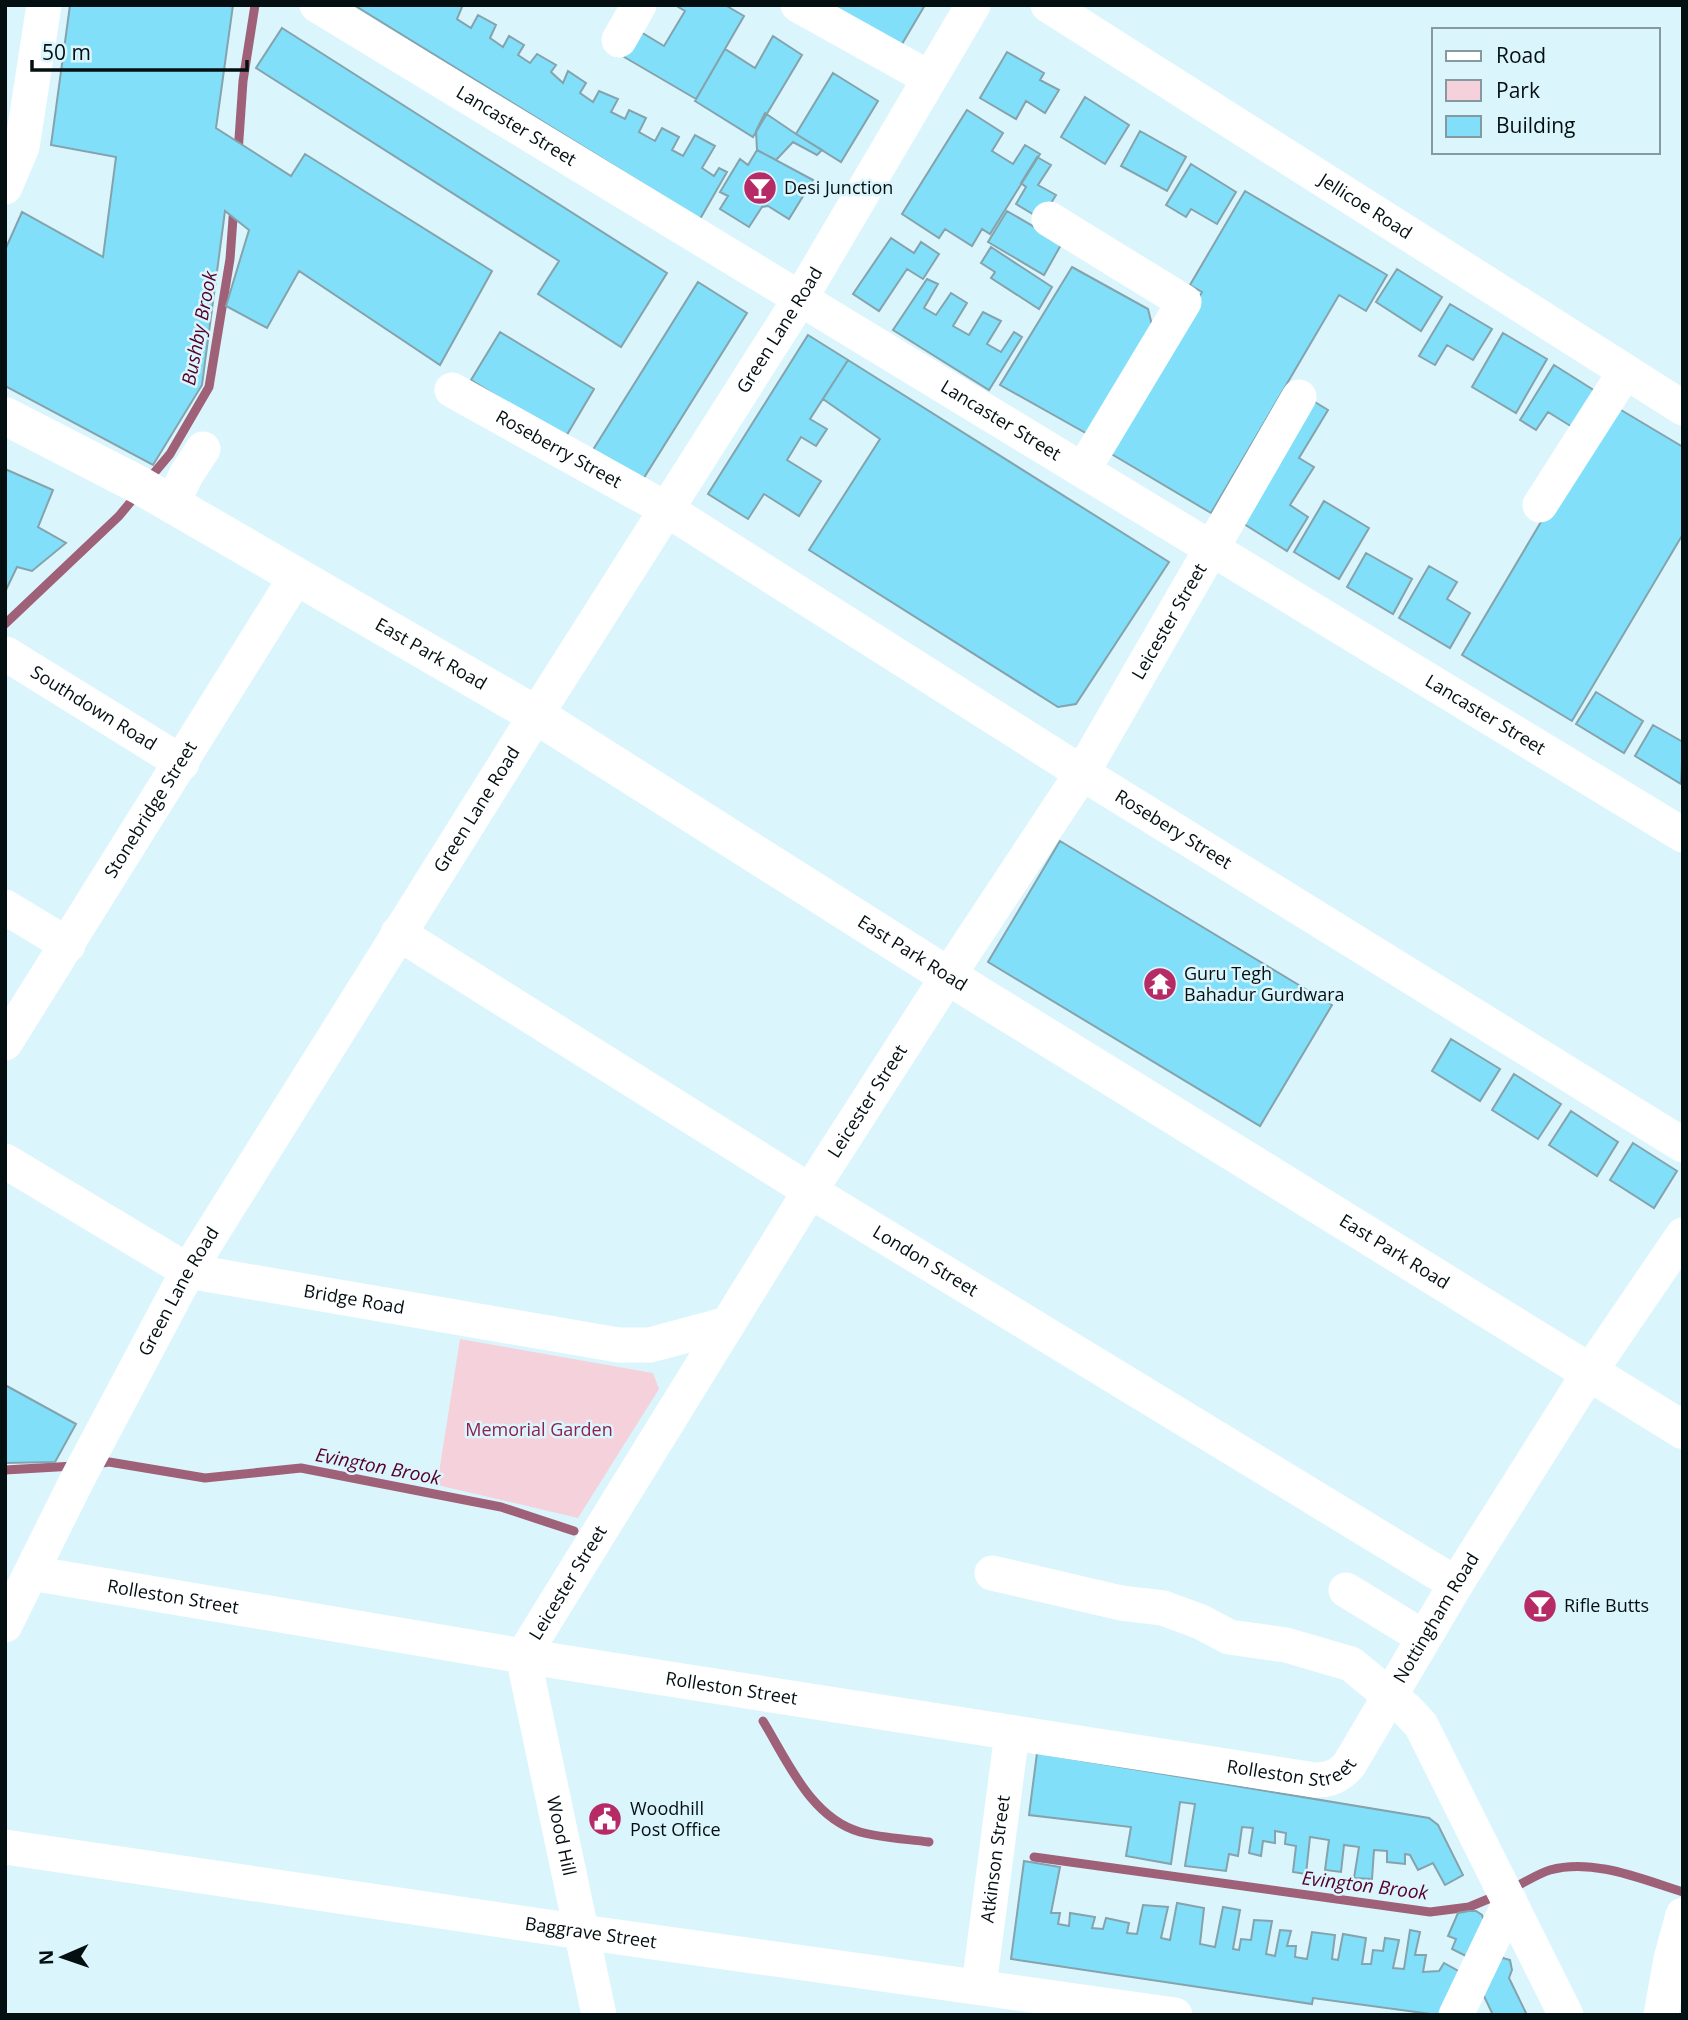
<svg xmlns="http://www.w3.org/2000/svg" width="1688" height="2020" viewBox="0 0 1688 2020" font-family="'Open Sans',sans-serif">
	<rect width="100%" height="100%" fill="#dbf5fd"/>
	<path fill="#f5d2db" d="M460 1339 653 1373 659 1389 578 1518 437 1485Z"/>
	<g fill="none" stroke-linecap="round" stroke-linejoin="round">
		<path stroke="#9f6177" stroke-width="9" d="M238 153 243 81 255 5
			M149 479 170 454 209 387 230 259 234 205
			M5 624 119 516 138 493
			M95 1464 109 1462 205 1478 301 1468 501 1507 574 1531
			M5 1470 74 1466
			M763 1721C788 1762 811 1818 860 1832 881 1838 907 1839 929 1842
			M1034 1857 1430 1912 1469 1907 1498 1895
			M1511 1889C1524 1883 1537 1874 1550 1870 1593 1858 1641 1879 1683 1892"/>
	</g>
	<path fill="#81dff9" stroke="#84a3ac" stroke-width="2" d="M70 5H233L216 128 291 176 305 154 492 271 440 365 299 271 267 328 226 306 249 230 225 211 202 385 153 465 5 386V250L22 212 103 257 116 157 51 145Z
		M354 5H460L462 7 457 19 471 28 478 15 496 25 490 38 503 47 509 36 524 45 518 55 530 63 537 54 556 65 551 72 563 83 568 71 586 83 580 93 593 102 599 91 618 99 611 112 625 119 629 110 646 118 639 132 655 141 662 128 679 137 672 150 683 156 695 135 715 146 702 168 714 176 719 168 727 172 700 219Z
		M675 5H725L744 16 696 99 619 54 634 28 664 46 685 11Z
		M830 5H925L899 49Z
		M282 28 667 273 621 347 538 294 559 261 256 68Z
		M773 36 802 55 753 137 695 101 725 49 755 68Z
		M1007 52 1044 73 1040 80 1059 90 1045 113 1026 101 1016 119 980 98Z
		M833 73 878 101 841 162 796 134Z
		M1085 97 1129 125 1105 164 1061 137Z
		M967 110 1003 133 992 151 1013 164 1025 145 1040 154 990 234 982 229 972 246 945 229 939 238 902 214Z
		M765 113 796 134 822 150 817 155 793 142 776 160 757 150 756 131Z
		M1140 131 1186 157 1167 191 1121 166Z
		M757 150 813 180 789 219 768 206 762 207 749 227 720 209 728 196 720 192 740 159 748 165Z
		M1037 157 1051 165 1038 185 1056 195 1041 219 1016 204 1026 187 1021 183Z
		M1191 164 1236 192 1217 224 1191 209 1186 217 1166 205Z
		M1245 191 1387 275 1366 311 1339 295 1211 513 1108 452 1202 292 1190 285Z
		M1007 211 1062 243 1044 275 988 242Z
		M891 238 914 253 921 242 939 254 923 279 907 269 879 311 853 294Z
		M991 247 1052 287 1039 309 991 278 995 272 981 263Z
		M1072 267 1148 309 1154 333 1091 436 1000 385Z
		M1397 269 1442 297 1421 331 1376 302Z
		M927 279 938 284 924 308 936 315 951 293 967 303 953 326 969 335 983 312 1001 321 987 344 1001 352 1014 332 1022 337 989 390 893 330Z
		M698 282 747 313 640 484 591 453Z
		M1450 304 1492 329 1473 360 1447 345 1435 365 1419 356Z
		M500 332 594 389 565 438 471 380Z
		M1503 333 1547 359 1516 413 1472 387Z
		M808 335 848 360 810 419 827 429 816 446 801 437 787 460 821 481 799 516 764 494 748 519 708 494Z
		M848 360 1169 562 1076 704 1058 707 809 550 880 439 823 399Z
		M1554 365 1600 394 1577 430 1548 412 1536 430 1520 420Z
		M1310 399 1328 410 1299 458 1314 467 1290 505 1308 517 1287 551 1236 519Z
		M1611 404 1683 447V534L1572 721 1462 655Z
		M5 469 53 490 38 527 66 543 32 571 17 567 5 592Z
		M1324 501 1369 528 1339 579 1294 552Z
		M1366 553 1412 579 1393 614 1347 587Z
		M1429 566 1457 582 1447 599 1470 613 1450 648 1399 618Z
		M1596 692 1643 721 1624 753 1576 724Z
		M1653 725 1683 742 1681 784 1635 756Z
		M1060 841 1332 1005 1260 1126 988 962Z
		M1451 1039 1500 1069 1480 1101 1432 1071Z
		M1514 1074 1561 1104 1538 1139 1492 1110Z
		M1571 1111 1618 1142 1597 1176 1549 1145Z
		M1633 1143 1677 1171 1654 1208 1610 1180Z
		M5 1385 76 1424 55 1462 5 1463Z
		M1037 1753 1429 1818 1438 1825 1463 1875 1445 1885 1433 1863 1418 1870 1410 1855 1405 1854V1864L1387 1862V1851L1374 1850 1372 1879 1354 1878 1359 1847 1344 1845 1341 1872 1325 1870 1329 1840 1310 1837 1306 1874 1293 1872 1296 1846 1285 1844 1286 1833 1275 1831V1843L1263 1841 1261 1856 1249 1853 1253 1828 1242 1827 1238 1856 1229 1854 1226 1871 1185 1866 1195 1804 1180 1802 1171 1864 1126 1856 1131 1827 1029 1815Z
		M1024 1861 1060 1867 1051 1913H1060L1058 1924 1069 1926 1070 1913 1095 1917 1092 1928 1103 1929 1106 1918 1129 1923 1127 1933 1137 1934 1143 1905 1168 1907 1161 1938 1170 1940 1177 1903 1204 1908 1200 1944 1215 1947 1223 1907 1240 1910 1233 1949 1239 1950 1241 1939 1251 1940 1254 1920 1272 1921 1266 1954 1275 1956 1280 1930 1291 1931 1287 1946H1296L1295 1957 1307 1959 1312 1932 1335 1935 1332 1959 1338 1960 1343 1934 1366 1938 1362 1964H1371L1373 1950 1383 1951 1385 1938 1399 1940 1393 1968 1404 1969 1410 1930 1420 1932 1415 1955H1426L1423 1972 1439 1971 1444 1963 1462 1973 1442 2015H1438L1313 1998 1312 2004 1011 1959Z
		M1469 1911H1476L1482 1915 1484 1921 1470 1958 1452 1949 1456 1939 1448 1936 1458 1913Z
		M1503 1958 1510 1960 1512 1970 1509 1978 1527 2015H1493L1482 1992 1495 1961Z"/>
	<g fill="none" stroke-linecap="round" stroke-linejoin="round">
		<g stroke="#fff" stroke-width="35">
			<path id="s1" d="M317 5 1683 835"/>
			<path d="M798 5 929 78"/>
			<path id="s2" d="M1048 5 1683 408"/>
			<path d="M619 40 639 5"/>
			<path d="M5 187 22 147 44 5"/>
			<path d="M1049 219 1184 302 1083 470"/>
			<path id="s3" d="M452 390 666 509 1082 773 1683 1145"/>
			<path d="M172 504 186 475 203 449"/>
			<path d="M1540 505 1625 372"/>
			<path id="s4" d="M6 654 182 763"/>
			<path d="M5 907 68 945"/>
			<path id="s5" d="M398 933 810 1191 1456 1584"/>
			<path id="s6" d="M5 1043 296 577"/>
			<path id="s7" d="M5 1161 188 1271 618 1345H650L728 1324"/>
			<path id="s8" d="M31 1573 523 1656 1315 1780C1330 1780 1339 1776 1349 1765L1456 1584 1589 1373 1683 1235"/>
			<path d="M992 1573 1121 1603 1163 1608 1201 1622 1229 1637 1286 1645 1351 1664 1407 1710 1421 1725 1566 2015"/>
			<path d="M1346 1590 1423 1637"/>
			<path id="s9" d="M5 1625 77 1480 188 1271 536 715 800 299 973 5"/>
			<path id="s10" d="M523 1656 810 1191 948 976 1082 773 1299 397"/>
			<path id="s11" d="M523 1656 599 2015"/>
			<path id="s12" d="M5 1847 582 1932 1175 2015"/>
			<path id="s13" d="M979 1986 1012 1733"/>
			<path d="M1456 2015 1510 1902"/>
			<path d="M1661 2015 1671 1959 1683 1915"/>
		</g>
		<path stroke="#fff" stroke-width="38" id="s14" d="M5 416 139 485 536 715 948 976 1683 1430"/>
	</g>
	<defs>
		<g id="bar-disc" transform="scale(1.75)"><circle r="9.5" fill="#b62b66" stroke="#dbf5fd"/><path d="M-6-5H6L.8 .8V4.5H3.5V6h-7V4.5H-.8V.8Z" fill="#fff"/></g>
		<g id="temple-disc" transform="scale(1.75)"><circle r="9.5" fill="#b62b66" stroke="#dbf5fd"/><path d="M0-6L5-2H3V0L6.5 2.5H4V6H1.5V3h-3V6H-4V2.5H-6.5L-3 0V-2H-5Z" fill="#fff"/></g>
		<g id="civic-disc" transform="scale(1.75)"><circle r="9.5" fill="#b62b66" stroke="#dbf5fd"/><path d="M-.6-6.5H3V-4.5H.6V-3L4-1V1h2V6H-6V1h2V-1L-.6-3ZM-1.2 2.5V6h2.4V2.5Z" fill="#fff"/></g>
	</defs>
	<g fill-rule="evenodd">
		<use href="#bar-disc" x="760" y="188"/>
		<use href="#temple-disc" x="1160" y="984"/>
		<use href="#bar-disc" x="1540" y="1606"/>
		<use href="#civic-disc" x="605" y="1819"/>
	</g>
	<g text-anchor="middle" stroke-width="5" stroke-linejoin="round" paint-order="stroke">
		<g font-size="18" fill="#040f12" stroke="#dbf5fd">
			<text dy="6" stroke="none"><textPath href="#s1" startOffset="233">Lancaster Street</textPath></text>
			<text dy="6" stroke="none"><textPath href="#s2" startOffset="376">Jellicoe Road</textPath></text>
			<text dy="6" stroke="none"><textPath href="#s9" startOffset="1510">Green Lane Road</textPath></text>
			<text dy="6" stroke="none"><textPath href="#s1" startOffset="800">Lancaster Street</textPath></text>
			<text dy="6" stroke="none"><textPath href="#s3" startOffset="122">Roseberry Street</textPath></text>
			<text dy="6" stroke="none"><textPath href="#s10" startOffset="1220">Leicester Street</textPath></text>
			<text dy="6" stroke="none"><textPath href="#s14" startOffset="488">East Park Road</textPath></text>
			<text dy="6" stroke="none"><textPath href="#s4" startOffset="103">Southdown Road</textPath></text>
			<text dy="6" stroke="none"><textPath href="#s1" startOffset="1367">Lancaster Street</textPath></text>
			<text dy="6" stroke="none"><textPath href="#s9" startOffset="943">Green Lane Road</textPath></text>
			<text dy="6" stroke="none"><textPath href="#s6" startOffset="275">Stonebridge Street</textPath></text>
			<text dy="6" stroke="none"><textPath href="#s3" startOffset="845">Rosebery Street</textPath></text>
			<text dy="6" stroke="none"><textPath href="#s14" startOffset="1055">East Park Road</textPath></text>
			<text dy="6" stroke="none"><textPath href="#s10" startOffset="653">Leicester Street</textPath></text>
			<text dy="6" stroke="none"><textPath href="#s14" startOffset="1622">East Park Road</textPath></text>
			<text dy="6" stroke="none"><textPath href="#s5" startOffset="621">London Street</textPath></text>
			<text dy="6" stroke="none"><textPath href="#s9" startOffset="376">Green Lane Road</textPath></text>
			<text dy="6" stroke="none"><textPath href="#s7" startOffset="382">Bridge Road</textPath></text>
			<text dy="6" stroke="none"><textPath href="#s10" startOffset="86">Leicester Street</textPath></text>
			<text dy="6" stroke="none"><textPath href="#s8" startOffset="144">Rolleston Street</textPath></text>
			<text dy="6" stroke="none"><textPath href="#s8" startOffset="1510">Nottingham Road</textPath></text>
			<text dy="6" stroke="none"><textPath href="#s8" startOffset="710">Rolleston Street</textPath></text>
			<text dy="6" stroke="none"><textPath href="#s8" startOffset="1278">Rolleston Street</textPath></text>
			<text dy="6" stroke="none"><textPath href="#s11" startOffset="184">Wood Hill</textPath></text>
			<text dy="6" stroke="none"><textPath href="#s13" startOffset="128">Atkinson Street</textPath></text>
			<text dy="6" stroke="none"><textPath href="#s12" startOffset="592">Baggrave Street</textPath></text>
		</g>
		<g font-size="18" fill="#040f12" stroke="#dbf5fd" text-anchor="start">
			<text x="784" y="194">Desi Junction</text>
			<text x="1184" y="980">Guru Tegh<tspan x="1184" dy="21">Bahadur Gurdwara</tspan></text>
			<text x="1564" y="1612">Rifle Butts</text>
			<text x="630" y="1815">Woodhill<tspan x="630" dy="21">Post Office</tspan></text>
		</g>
		<g font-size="18" fill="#8f204f" stroke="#dbf5fd">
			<text x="539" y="1436">Memorial Garden</text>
		</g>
		<g font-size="19" font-style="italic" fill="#57002b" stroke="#dbf5fd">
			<text transform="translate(199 328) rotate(-79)" y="7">Bushby Brook</text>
			<text transform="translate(378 1466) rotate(11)" y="7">Evington Brook</text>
			<text transform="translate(1365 1885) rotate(7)" y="7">Evington Brook</text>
		</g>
	</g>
	<rect width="1688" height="2020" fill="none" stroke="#040f12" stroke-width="14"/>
	<rect x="1432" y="28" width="228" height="126" fill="#dbf5fd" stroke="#85999f" stroke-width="2"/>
	<rect x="1446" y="51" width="35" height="10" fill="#ffffff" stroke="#85999f" stroke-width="2"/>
	<text x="1496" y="63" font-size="21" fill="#040f12">Road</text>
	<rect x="1446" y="80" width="35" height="21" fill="#f5d2db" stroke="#85999f" stroke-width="2"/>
	<text x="1496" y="98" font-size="21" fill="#040f12">Park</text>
	<rect x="1446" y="116" width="35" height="21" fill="#81dff9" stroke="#85999f" stroke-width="2"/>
	<text x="1496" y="133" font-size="21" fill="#040f12">Building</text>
	<g transform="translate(63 1957) rotate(268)" stroke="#dbf5fd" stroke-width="5" paint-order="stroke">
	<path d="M0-5L12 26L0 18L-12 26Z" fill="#040f12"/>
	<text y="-10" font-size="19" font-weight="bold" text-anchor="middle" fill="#040f12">N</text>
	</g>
	<path d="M32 60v10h215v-10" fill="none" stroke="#040f12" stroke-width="3.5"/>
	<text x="42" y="60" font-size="21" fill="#040f12" stroke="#dbf5fd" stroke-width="5" paint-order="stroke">50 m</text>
</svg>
